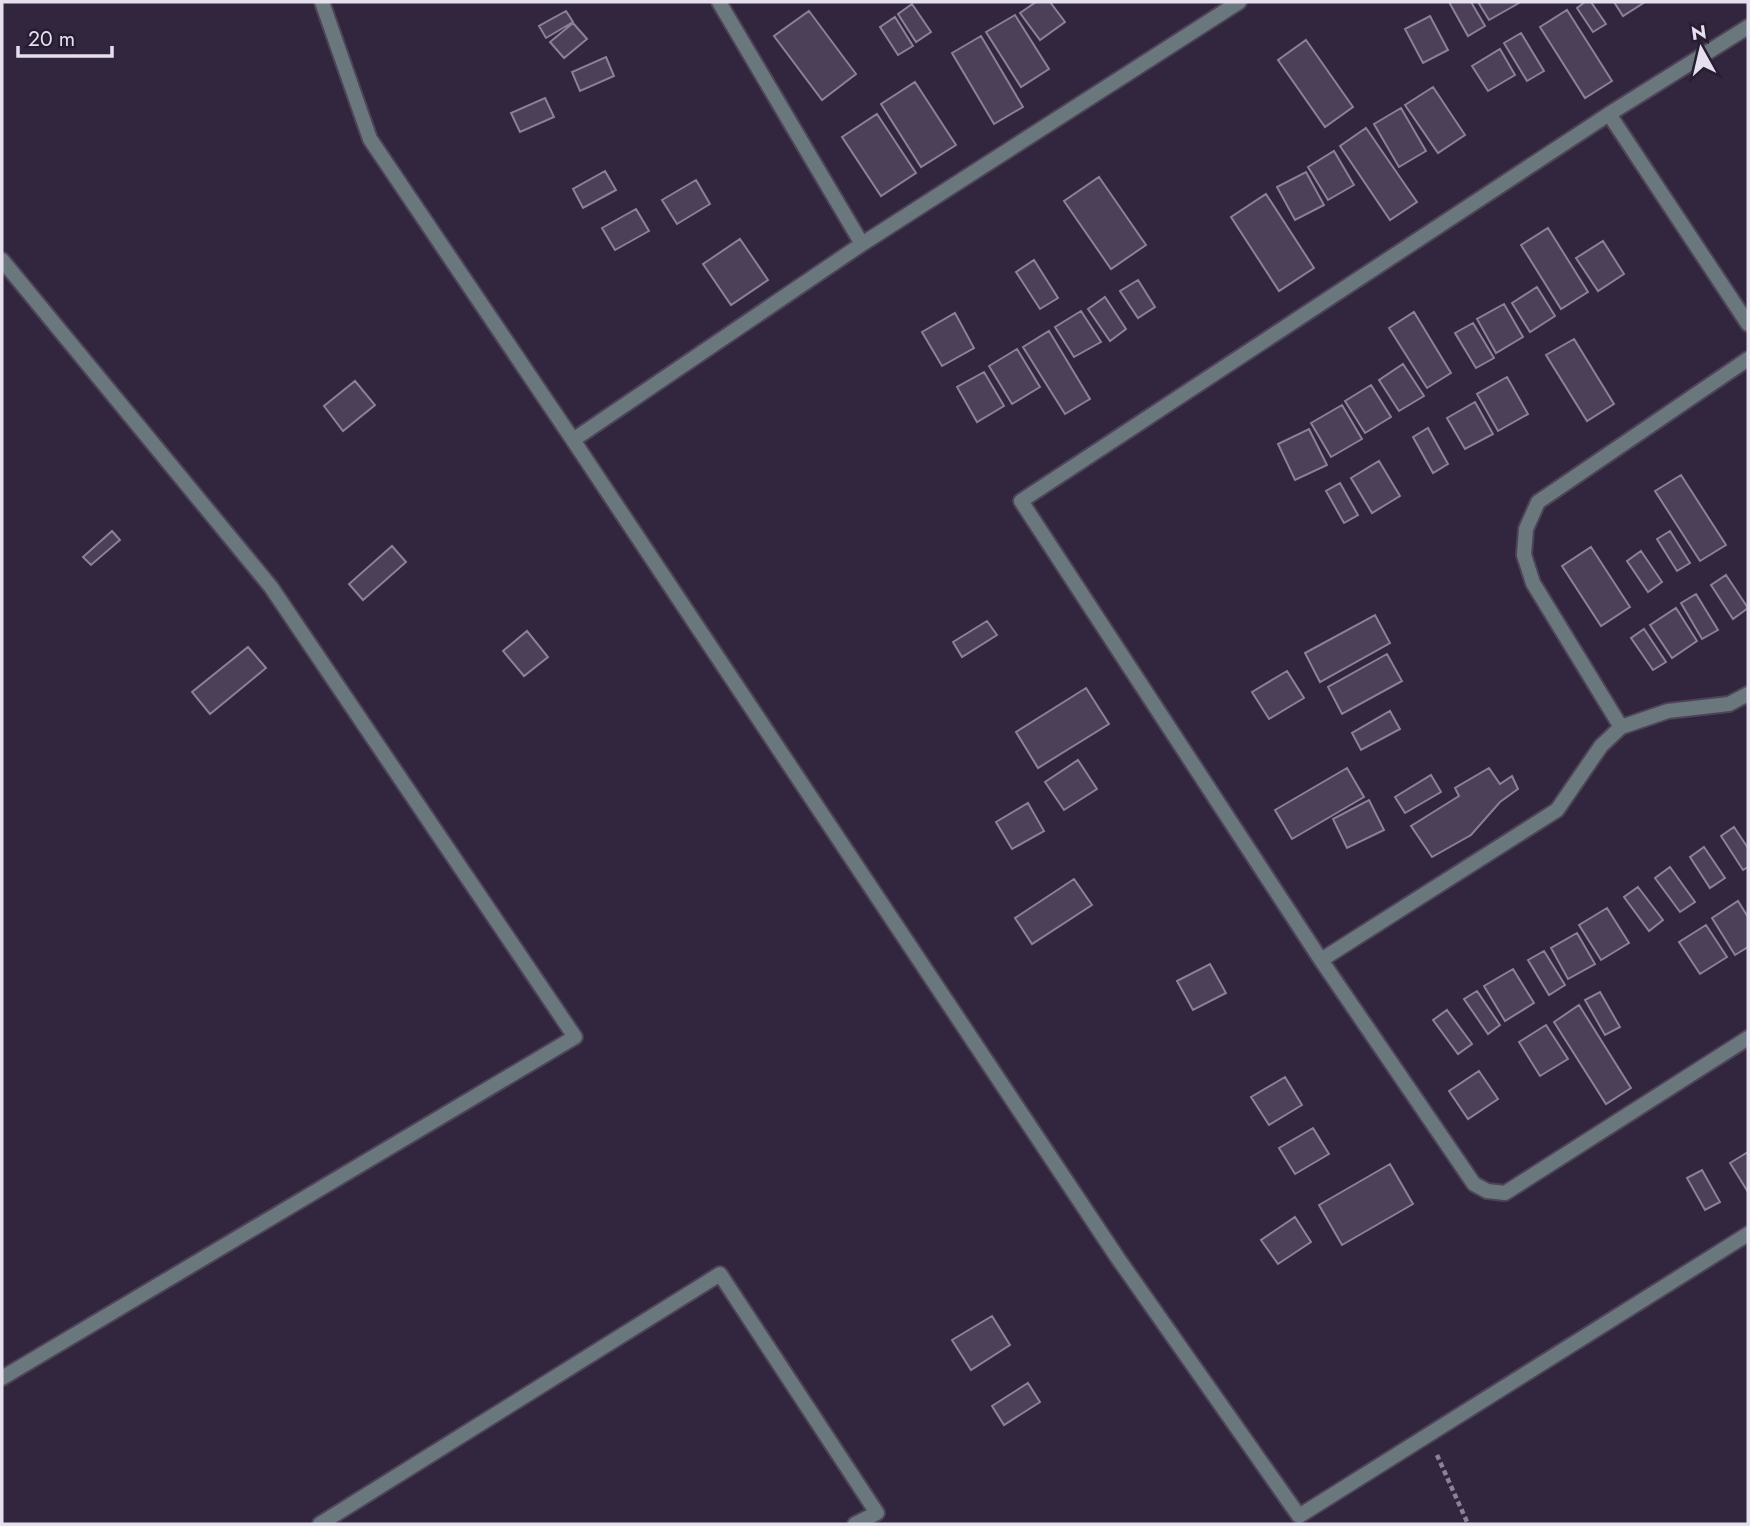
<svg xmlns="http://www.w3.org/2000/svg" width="1750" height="1526" viewBox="0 0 1750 1526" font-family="Jost,sans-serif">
	<rect width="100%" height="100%" fill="#31263d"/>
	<path fill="#4b4058" stroke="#8b7f9a" stroke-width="2" d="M1036 2H1050L1065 22 1040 40 1020 13Z
		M1449 2H1471L1485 26 1468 36Z
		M1478 2H1519V3L1489 20Z
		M1585 2H1591L1606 24 1593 32 1577 8Z
		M1614 2H1645L1623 16Z
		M912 4 931 32 916 42 898 14Z
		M1567 10 1612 81 1585 98 1540 27Z
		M566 11 573 22 546 38 539 26Z
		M809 11 856 74 822 100 774 36Z
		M1015 15 1049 69 1021 87 986 32Z
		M1430 16 1448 50 1423 63 1405 29Z
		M895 17 913 46 898 55 880 27Z
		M573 23 587 39 564 58 550 42Z
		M1521 33 1544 71 1527 81 1504 43Z
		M981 36 1023 107 994 124 952 53Z
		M1306 40 1353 107 1325 127 1278 60Z
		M1500 49 1515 75 1488 91 1472 66Z
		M606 57 614 76 580 91 572 72Z
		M915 82 956 145 921 167 881 104Z
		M1433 87 1465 135 1438 153 1405 105Z
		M545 98 554 117 520 132 511 113Z
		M1401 108 1426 151 1399 167 1374 124Z
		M877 114 916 173 881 196 842 137Z
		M1366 128 1417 202 1390 220 1340 146Z
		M1334 151 1354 185 1328 200 1308 167Z
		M605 171 616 190 583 208 573 189Z
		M1306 172 1324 205 1295 220 1277 187Z
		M1099 177 1146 245 1111 269 1064 201Z
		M696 180 710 204 677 224 662 200Z
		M1266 194 1314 268 1279 291 1231 217Z
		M636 209 649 231 615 250 602 228Z
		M1548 228 1588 292 1561 309 1521 245Z
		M740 239 768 280 731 305 703 264Z
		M1603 241 1624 274 1598 291 1576 258Z
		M1034 260 1058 298 1040 309 1016 272Z
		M1138 280 1155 307 1138 318 1120 291Z
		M1537 287 1555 316 1530 332 1512 303Z
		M1105 297 1126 329 1110 341 1088 309Z
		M1504 304 1523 337 1496 353 1477 319Z
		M1081 311 1101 342 1074 357 1055 327Z
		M1414 312 1451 373 1427 388 1389 328Z
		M955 313 974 348 942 366 922 332Z
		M1473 323 1494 358 1476 368 1455 333Z
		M1049 331 1090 399 1065 414 1023 347Z
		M1574 339 1614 404 1587 421 1546 355Z
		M1017 349 1040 387 1012 404 989 366Z
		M1403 364 1424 396 1399 411 1379 380Z
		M984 372 1004 406 977 422 957 387Z
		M1507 377 1528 414 1498 431 1477 394Z
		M355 381 375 405 343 431 324 406Z
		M1371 385 1391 417 1365 433 1345 401Z
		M1475 402 1493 434 1465 449 1447 418Z
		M1342 405 1362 439 1331 457 1311 423Z
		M1428 428 1448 464 1433 473 1413 437Z
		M1309 429 1327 465 1295 480 1278 444Z
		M1379 461 1400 496 1372 513 1351 478Z
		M1681 475 1726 545 1700 561 1655 491Z
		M1340 483 1358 515 1344 523 1326 491Z
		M112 531 120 540 91 565 83 557Z
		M1670 531 1690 563 1677 571 1657 539Z
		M392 546 406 562 363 600 349 584Z
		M1591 547 1630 607 1601 626 1562 566Z
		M1641 551 1662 582 1648 592 1627 561Z
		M1726 575 1748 608 1733 619 1711 585Z
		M1696 594 1718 630 1702 639 1681 603Z
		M1676 608 1697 641 1672 658 1650 625Z
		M1375 615 1390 643 1320 682 1305 653Z
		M987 621 997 635 962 657 953 642Z
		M1644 629 1666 662 1653 670 1631 638Z
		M527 631 548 657 524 676 503 651Z
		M248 647 266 668 210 714 192 692Z
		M1387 654 1402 681 1342 714 1328 687Z
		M1287 671 1304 698 1269 719 1252 692Z
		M1086 688 1109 724 1038 768 1016 732Z
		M1390 711 1400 729 1361 750 1352 733Z
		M1078 760 1097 789 1064 810 1045 782Z
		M1347 768 1364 797 1292 839 1275 810Z
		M1489 768 1500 784 1512 776 1518 789 1500 802 1471 835 1432 857 1411 826 1459 796 1455 788Z
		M1431 775 1441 792 1405 813 1395 797Z
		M1369 800 1384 830 1347 848 1333 819Z
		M1028 803 1044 831 1012 849 996 822Z
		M1734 827 1748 848V867L1743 870 1721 836Z
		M1704 847 1725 878 1710 888 1690 857Z
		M1670 867 1695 902 1680 912 1655 878Z
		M1074 879 1092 905 1032 944 1015 918Z
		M1638 887 1663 920 1649 931 1624 897Z
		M1738 901 1748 917V947L1735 955 1712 918Z
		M1607 908 1629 943 1601 960 1579 925Z
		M1706 925 1727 957 1700 974 1679 942Z
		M1577 933 1595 964 1568 979 1551 948Z
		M1544 951 1565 985 1549 995 1528 960Z
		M1210 964 1226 993 1193 1010 1177 981Z
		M1513 969 1534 1003 1505 1021 1484 986Z
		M1477 991 1500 1025 1488 1034 1464 999Z
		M1600 992 1620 1027 1605 1035 1585 1000Z
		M1579 1005 1631 1088 1606 1104 1554 1022Z
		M1447 1010 1472 1044 1458 1054 1433 1020Z
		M1546 1025 1568 1059 1540 1076 1519 1042Z
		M1479 1071 1498 1099 1468 1119 1449 1091Z
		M1285 1077 1302 1105 1269 1125 1251 1097Z
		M1313 1128 1329 1154 1295 1174 1279 1148Z
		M1748 1152V1192L1730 1163Z
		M1390 1164 1413 1204 1342 1245 1319 1205Z
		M1702 1170 1720 1202 1705 1210 1687 1178Z
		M1295 1217 1311 1242 1278 1264 1261 1240Z
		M992 1316 1010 1345 971 1370 952 1340Z
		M1028 1383 1040 1402 1004 1425 992 1406Z"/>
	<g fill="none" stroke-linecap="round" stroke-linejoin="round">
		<g stroke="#4e4459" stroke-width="18">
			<path id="minor" d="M322 2 370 139 573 440 1117 1257 1299 1516 1748 1234
				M719 2 862 244
				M1748 27 1609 114 1021 501 1321 960 1474 1184 1487 1191 1505 1193 1748 1038
				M1609 114 1748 324
				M2 260 271 587 575 1037 2 1378
				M573 440 862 244 1239 2
				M1621 727 1533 583 1524 555 1526 529 1538 502 1748 359
				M1321 960 1557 810 1601 746 1621 727 1668 711 1729 704 1748 694
				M320 1524 720 1274 877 1513 855 1524"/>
		</g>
		<path stroke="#8a8295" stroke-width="4.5" stroke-dasharray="5 3.5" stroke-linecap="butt" d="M1437 1455 1468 1524"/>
		<use href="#minor" stroke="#6a787d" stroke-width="14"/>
	</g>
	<rect width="1750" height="1526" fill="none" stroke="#e5dfee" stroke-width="7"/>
	<g transform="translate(1701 49) rotate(352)" stroke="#271d33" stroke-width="5" paint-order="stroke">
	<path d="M0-5L12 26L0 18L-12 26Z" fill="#e5dfee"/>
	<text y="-10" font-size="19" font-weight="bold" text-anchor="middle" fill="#e5dfee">N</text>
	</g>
	<path d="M18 46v10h94v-10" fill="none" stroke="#e5dfee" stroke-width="3.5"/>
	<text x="28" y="46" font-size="21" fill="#e5dfee" stroke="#271d33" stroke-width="5" paint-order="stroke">20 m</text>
</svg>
